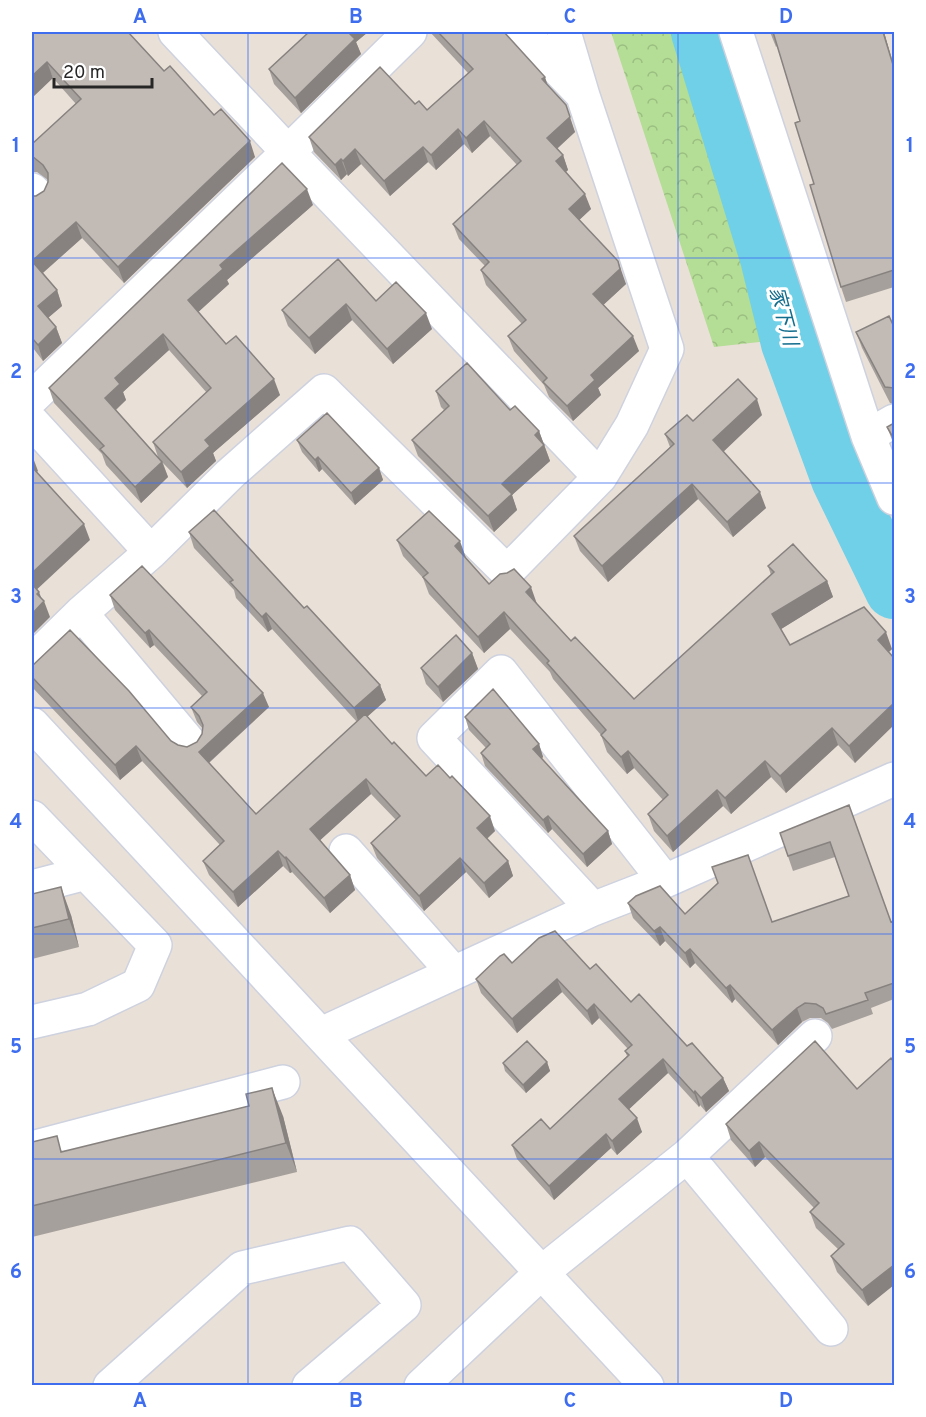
<svg xmlns="http://www.w3.org/2000/svg" width="926" height="1417" viewBox="0 0 926 1417" font-family="Overpass,'Noto Sans JP',sans-serif">
	<defs>
		<pattern id="forest-crowns" width="20" height="18" patternUnits="userSpaceOnUse" patternTransform="scale(1.5)"><rect width="20" height="18" fill="#b4dd96"/><path d="M2 6a3 3 0 1 1 6 0M12 15a3 3 0 1 1 6 0" fill="none" stroke="#9bbe81"/></pattern>
	</defs>
	<rect width="100%" height="100%" fill="#e9e0d8"/>
	<path fill="url(#forest-crowns)" d="M611 32H686L779 340 714 347Z"/>
	<g fill="none" stroke-linecap="round" stroke-linejoin="round">
		<path stroke="#6fd0e7" stroke-width="58" d="M700 32 769 258 790 343 840 479 894 590"/>
		<g stroke="#ced2df" stroke-width="36">
			<path id="minor" d="M175 32 288 152 600 477
				M522 32 580 92
				M736 32 868 436 894 498
				M32 190 36 194
				M32 398 288 152 410 32
				M32 422 151 552 81 613 32 661
				M868 436 894 421
				M151 552 230 474 324 391 507 572 600 477 632 425 667 349 583 96 564 32
				M81 613 190 743
				M32 724 647 1386
				M32 817 155 945 138 985 88 1009 32 1022
				M346 851 454 973
				M32 887 86 873
				M593 909 434 738 501 672 665 881
				M321 1034 593 909 665 881 894 779
				M32 1148 283 1082
				M687 1156 831 1329
				M110 1386 242 1268 350 1243 404 1305 309 1386
				M421 1386 541 1273 687 1156 815 1036"/>
		</g>
		<use href="#minor" stroke="#fff" stroke-width="33"/>
	</g>
	<path fill="#a6a09c" fill-rule="evenodd" d="M32 32 164 71 214 115 255 157 124 283 82 238 43 273 57 290 62 306 48 318 56 327 62 343 43 361 33 348 32 349V196H36L44 191 48 182V180L37 172H32V144L76 104 53 78Z
		M309 32H368L356 42 361 54 301 113 274 84 269 69Z
		M430 32H499L549 87 575 132 557 149 563 155 568 170 566 172 591 209 579 220 626 284 603 305 639 351 598 388 601 395 573 421 549 397 544 385 514 351 508 336 522 324 486 285 481 270 485 266 459 239 453 224 517 165 490 136 472 153 464 144 436 170 428 162 390 196 361 164 348 176 347 174 341 180 314 152 309 137 415 104 427 110 468 73Z
		M770 32H884L894 66V287L846 302 841 287 814 184 800 121 777 46 776 47Z
		M313 205 227 280 229 284 198 312 226 344 280 395 213 453 216 461 187 488 163 463 168 477 141 503 106 465 102 454 54 403 49 388ZM169 350 207 393 153 442 158 457 116 410 126 400 123 392Z
		M376 301 432 329 393 364 352 320 315 354 288 326 282 310Z
		M894 327V404L890 403 862 348 856 332Z
		M436 391 510 410 539 431 550 461 512 495 517 510 494 532 418 456 412 440 445 411 441 407Z
		M762 415 723 451 766 508 733 537 698 499 608 582 580 551 574 536 670 447 665 434 693 421Z
		M894 423V445L887 427Z
		M297 440 379 468 383 480 355 505 322 469 319 472 302 452Z
		M189 532 304 608 380 685 386 700 367 717 392 744 426 776 495 831 487 839 508 861 513 876 489 898 466 872 424 911 377 858 371 843 396 820 371 794 320 840 350 875 355 890 330 913 292 872 290 873 283 866 238 907 209 875 203 861 220 845 142 761 120 780 32 687V666L171 741 178 745 187 747 197 742 202 734 203 729 197 722 191 707 202 696 154 645 150 648 115 610 110 595 269 707 209 763 256 814 357 722 272 629 268 632 236 598 234 590 194 548Z
		M397 540 466 558 489 584 537 604 571 641 634 699 771 575 768 566 827 581 833 597 781 629 790 645 892 649 889 652 855 763 838 745 786 793 771 777 731 814 723 806 673 852 654 831 648 814 663 800 634 768 627 774 607 752 601 735 553 679 550 672 510 629 484 653 429 594 423 578 403 556Z
		M472 653 478 669 443 702 426 684 421 668Z
		M465 717 539 744 543 757 541 759 608 831 612 844 587 867 552 829 548 833 485 766 481 753 486 748 469 730Z
		M849 805 891 922 894 923V999L871 1008 873 1014 832 1029 828 1023 821 1018H810L802 1022 778 1045 735 999 732 1003 695 963 690 968 665 941 660 946 633 918 628 903 685 914 772 922 849 896 835 857 793 871 780 833Z
		M32 894 71 915 79 947 32 959Z
		M512 963 590 969 687 1046 723 1078 729 1091 706 1112 700 1105 699 1107 668 1073 629 1109 642 1132 617 1155 611 1148 554 1200 517 1159 512 1145 550 1129 627 1056 625 1051 628 1049 599 1018 592 1025 562 992 517 1033 481 993 476 979Z
		M815 1041 868 1306 837 1272 831 1256 839 1250 816 1228 810 1212 814 1208 765 1157 755 1167 731 1140 726 1124Z
		M547 1062 550 1071 526 1093 505 1071 503 1063Z
		M283 1116 297 1172 32 1237V1142L63 1151Z"/>
	<path fill="#87827f" d="M347 32H368L356 42 361 54 301 113 295 98Z
		M883 32H884L894 68Z
		M47 62 53 78 32 98V76Z
		M545 77 550 92 542 79Z
		M566 105 575 132 552 153 547 138Z
		M484 121 490 136 472 153 466 138Z
		M458 129 464 144 436 170 431 155Z
		M250 141 255 157 124 283 118 267Z
		M423 147 428 162 390 196 384 181Z
		M355 149 361 164 348 176 343 161Z
		M563 155 568 170 561 176 556 161Z
		M341 159 347 174 341 180 335 165Z
		M307 189 313 205 227 280 229 284 194 316 188 300 220 265Z
		M585 194 591 209 575 224 569 209Z
		M76 222 82 238 38 277 32 261Z
		M618 261 626 284 599 309 593 294Z
		M57 290 62 306 43 322 38 306Z
		M346 304 352 320 315 354 309 338Z
		M426 313 432 329 393 364 387 349Z
		M56 327 62 343 43 361 38 345Z
		M163 334 169 350 123 392 126 400 111 414 105 398 115 378Z
		M633 336 639 351 598 388 601 395 573 421 567 406 591 375Z
		M274 379 280 395 213 453 216 461 187 488 181 472 205 440Z
		M757 399 762 415 719 456 713 440Z
		M539 431 550 461 512 495 517 510 494 532 488 516 502 484 535 435Z
		M32 455 38 471 32 477Z
		M318 457 322 469 319 472 315 460Z
		M162 462 168 477 141 503 135 487Z
		M379 468 383 480 355 505 351 493Z
		M692 484 698 499 608 582 602 566Z
		M760 492 766 508 733 537 727 522Z
		M84 524 90 540 32 594V573Z
		M460 541 466 558 455 546Z
		M827 581 833 597 778 631 772 614Z
		M531 587 537 604 526 592Z
		M39 592 43 602 44 601 50 617 32 635V614L37 594Z
		M504 612 510 629 484 653 478 637Z
		M266 613 272 629 268 632 262 617Z
		M149 630 154 645 150 648 145 633Z
		M886 632 892 649 884 656 878 640Z
		M472 653 478 669 443 702 438 687Z
		M380 685 386 700 359 724 354 708Z
		M263 693 269 707 204 767 199 752Z
		M894 703V725L855 763 849 746Z
		M832 728 838 745 786 793 780 776Z
		M539 744 543 757 538 762 533 749Z
		M136 746 142 761 120 780 115 765Z
		M628 751 634 768 627 774 621 757Z
		M765 761 771 777 731 814 725 798Z
		M366 779 371 794 316 844 310 829Z
		M717 790 723 806 673 852 667 836Z
		M490 816 495 831 482 843 477 828Z
		M548 816 552 829 548 833 543 820Z
		M608 831 612 844 587 867 583 854Z
		M278 851 283 866 238 907 233 892Z
		M286 857 292 872 290 873 285 858Z
		M460 858 466 872 424 911 419 896Z
		M508 861 513 876 489 898 484 883Z
		M350 875 355 890 330 913 324 898Z
		M61 887 71 915 79 947 69 919Z
		M660 927 665 941 660 946 654 931Z
		M690 949 695 963 690 968 685 953Z
		M557 979 562 992 517 1033 512 1019Z
		M730 985 735 999 732 1003 726 988Z
		M594 1004 599 1018 592 1025 587 1011Z
		M797 1008 802 1022 778 1045 772 1030Z
		M663 1059 668 1073 625 1113 619 1099Z
		M547 1062 550 1071 526 1093 523 1085Z
		M723 1078 729 1091 706 1112 701 1098Z
		M272 1088 283 1116 297 1172 286 1143Z
		M695 1091 700 1105 699 1107 694 1093Z
		M637 1118 642 1132 617 1155 612 1141Z
		M606 1134 611 1148 554 1200 549 1186Z
		M759 1142 765 1157 755 1167 749 1151Z
		M894 1265V1285L868 1306 862 1290Z"/>
	<path fill="#c1bab5" stroke="#87827f" stroke-width="1.5" d="M32 32H128L164 71 170 66 214 115 221 109 250 141 118 267 76 222 32 261 57 290 38 306 56 327 38 345 32 338V196H36L44 191 48 182V173L43 165 32 156V144L81 99 47 62 32 76Z
		M309 32H348L355 39 295 98 269 69Z
		M438 32H504L545 77 542 79 566 105 570 117 547 138 563 155 556 161 585 194 569 209 618 261 620 269 593 294 633 336 591 375 595 380 567 406 543 382 547 378 508 336 526 320 481 270 489 262 453 224 521 161 484 121 466 138 458 129 431 155 423 147 384 181 355 149 343 161 341 159 335 165 309 137 380 67 415 104 419 101 427 110 473 69Z
		M773 32H883L894 68V270L841 287 810 185 814 184 795 123 800 121Z
		M282 163 307 189 220 265 223 269 188 300 226 344 236 336 274 379 205 440 210 446 181 472 153 442 211 388 163 334 115 378 120 384 105 398 162 462 135 487 100 449 104 446 49 388Z
		M338 259 376 301 396 282 426 313 387 349 346 304 309 338 282 310Z
		M889 316 894 327V388L885 387 856 332Z
		M467 363 510 410 515 406 539 431 535 435 544 445 502 484 512 494 488 516 412 440 449 406 436 391Z
		M738 379 757 399 713 440 760 492 727 522 692 484 602 566 574 536 674 444 665 434 687 415 693 421Z
		M327 413 379 468 351 493 318 457 315 460 297 440Z
		M894 423V439L887 427Z
		M32 467 84 524 32 573Z
		M214 510 304 608 307 606 380 685 354 708 266 613 262 617 230 582 233 580 189 532Z
		M429 511 460 541 455 546 489 584 500 574 507 573 514 569 531 587 526 592 571 641 575 637 634 699 774 572 768 566 793 544 827 581 772 614 790 645 864 607 886 632 878 640 894 658V703L849 746 832 728 780 776 765 761 725 798 717 790 667 836 648 814 668 795 628 751 621 757 601 735 606 730 547 663 549 661 504 612 478 637 423 577 428 573 397 540Z
		M142 566 263 693 199 752 256 814 365 714 392 744 394 742 426 776 438 765 450 778 452 776 490 816 477 828 508 861 484 883 460 858 419 896 371 843 400 816 366 779 310 829 350 875 324 898 286 857 285 858 278 851 233 892 203 861 224 841 136 746 115 765 32 677V666L70 630 129 691 171 741 178 745 187 747 197 742 202 734 203 725 199 716 191 707 207 692 149 630 145 633 110 595Z
		M32 584 39 592 37 594 44 601 32 614Z
		M456 635 472 653 438 687 421 668Z
		M493 689 539 744 533 749 608 831 583 854 548 816 543 820 481 753 490 744 465 717Z
		M849 805 891 922 894 921V983L865 993 868 1000 826 1014 823 1008 816 1004 805 1003 797 1008 772 1030 730 985 726 988 690 949 685 953 660 927 654 931 628 903 636 896 660 886 685 914 718 883 712 867 748 855 772 922 849 896 830 842 788 856 780 833Z
		M61 887 69 919 32 928V894Z
		M555 931 590 969 596 964 631 1002 639 994 687 1046 692 1043 723 1078 701 1098 695 1091 694 1093 663 1059 619 1099 637 1118 612 1141 606 1134 549 1186 512 1145 541 1119 550 1129 629 1055 625 1051 632 1045 594 1004 587 1011 557 979 512 1019 476 979 500 956 504 954 512 963 539 938Z
		M527 1041 547 1062 523 1085 503 1063Z
		M815 1041 857 1089 891 1058 894 1062V1105L893 1106 894 1108V1265L862 1290 831 1256 844 1244 810 1212 819 1203 759 1142 749 1151 726 1124Z
		M272 1088 286 1143 32 1206V1142L57 1136 61 1152 249 1106 246 1094Z"/>
	<path fill="none" stroke="#3e6df0" stroke-width="1.5" stroke-opacity="0.55" d="M248 32V1386M463 32V1386M678 32V1386M32 258H894M32 483H894M32 708H894M32 934H894M32 1159H894"/>
	<g text-anchor="middle" stroke-width="6" stroke-linejoin="round" paint-order="stroke">
		<g font-size="20" font-style="italic" fill="#136d8d" stroke="#fff">
			<text transform="translate(784 316) rotate(75)" y="7">家下川</text>
		</g>
	</g>
	<rect width="926" height="1417" fill="none" stroke="#ffffff" stroke-width="66"/>
	<path d="M54 78v9h98v-9" fill="none" stroke="#262626" stroke-width="3"/>
	<text x="63" y="78" font-size="18" fill="#262626" stroke="#ffffff" stroke-width="4.5" paint-order="stroke">20 m</text>
	<rect x="33" y="33" width="860" height="1351" fill="none" stroke="#3e6df0" stroke-width="2"/>
	<g font-size="20" text-anchor="middle" font-weight="bold" fill="#3e6df0">
		<text x="140" y="23">A</text>
		<text x="356" y="23">B</text>
		<text x="570" y="23">C</text>
		<text x="786" y="23">D</text>
		<text x="16" y="152">1</text>
		<text x="910" y="152">1</text>
		<text x="16" y="378">2</text>
		<text x="910" y="378">2</text>
		<text x="16" y="603">3</text>
		<text x="910" y="603">3</text>
		<text x="16" y="828">4</text>
		<text x="910" y="828">4</text>
		<text x="16" y="1053">5</text>
		<text x="910" y="1053">5</text>
		<text x="16" y="1278">6</text>
		<text x="910" y="1278">6</text>
		<text x="140" y="1407">A</text>
		<text x="356" y="1407">B</text>
		<text x="570" y="1407">C</text>
		<text x="786" y="1407">D</text>
	</g>
</svg>
